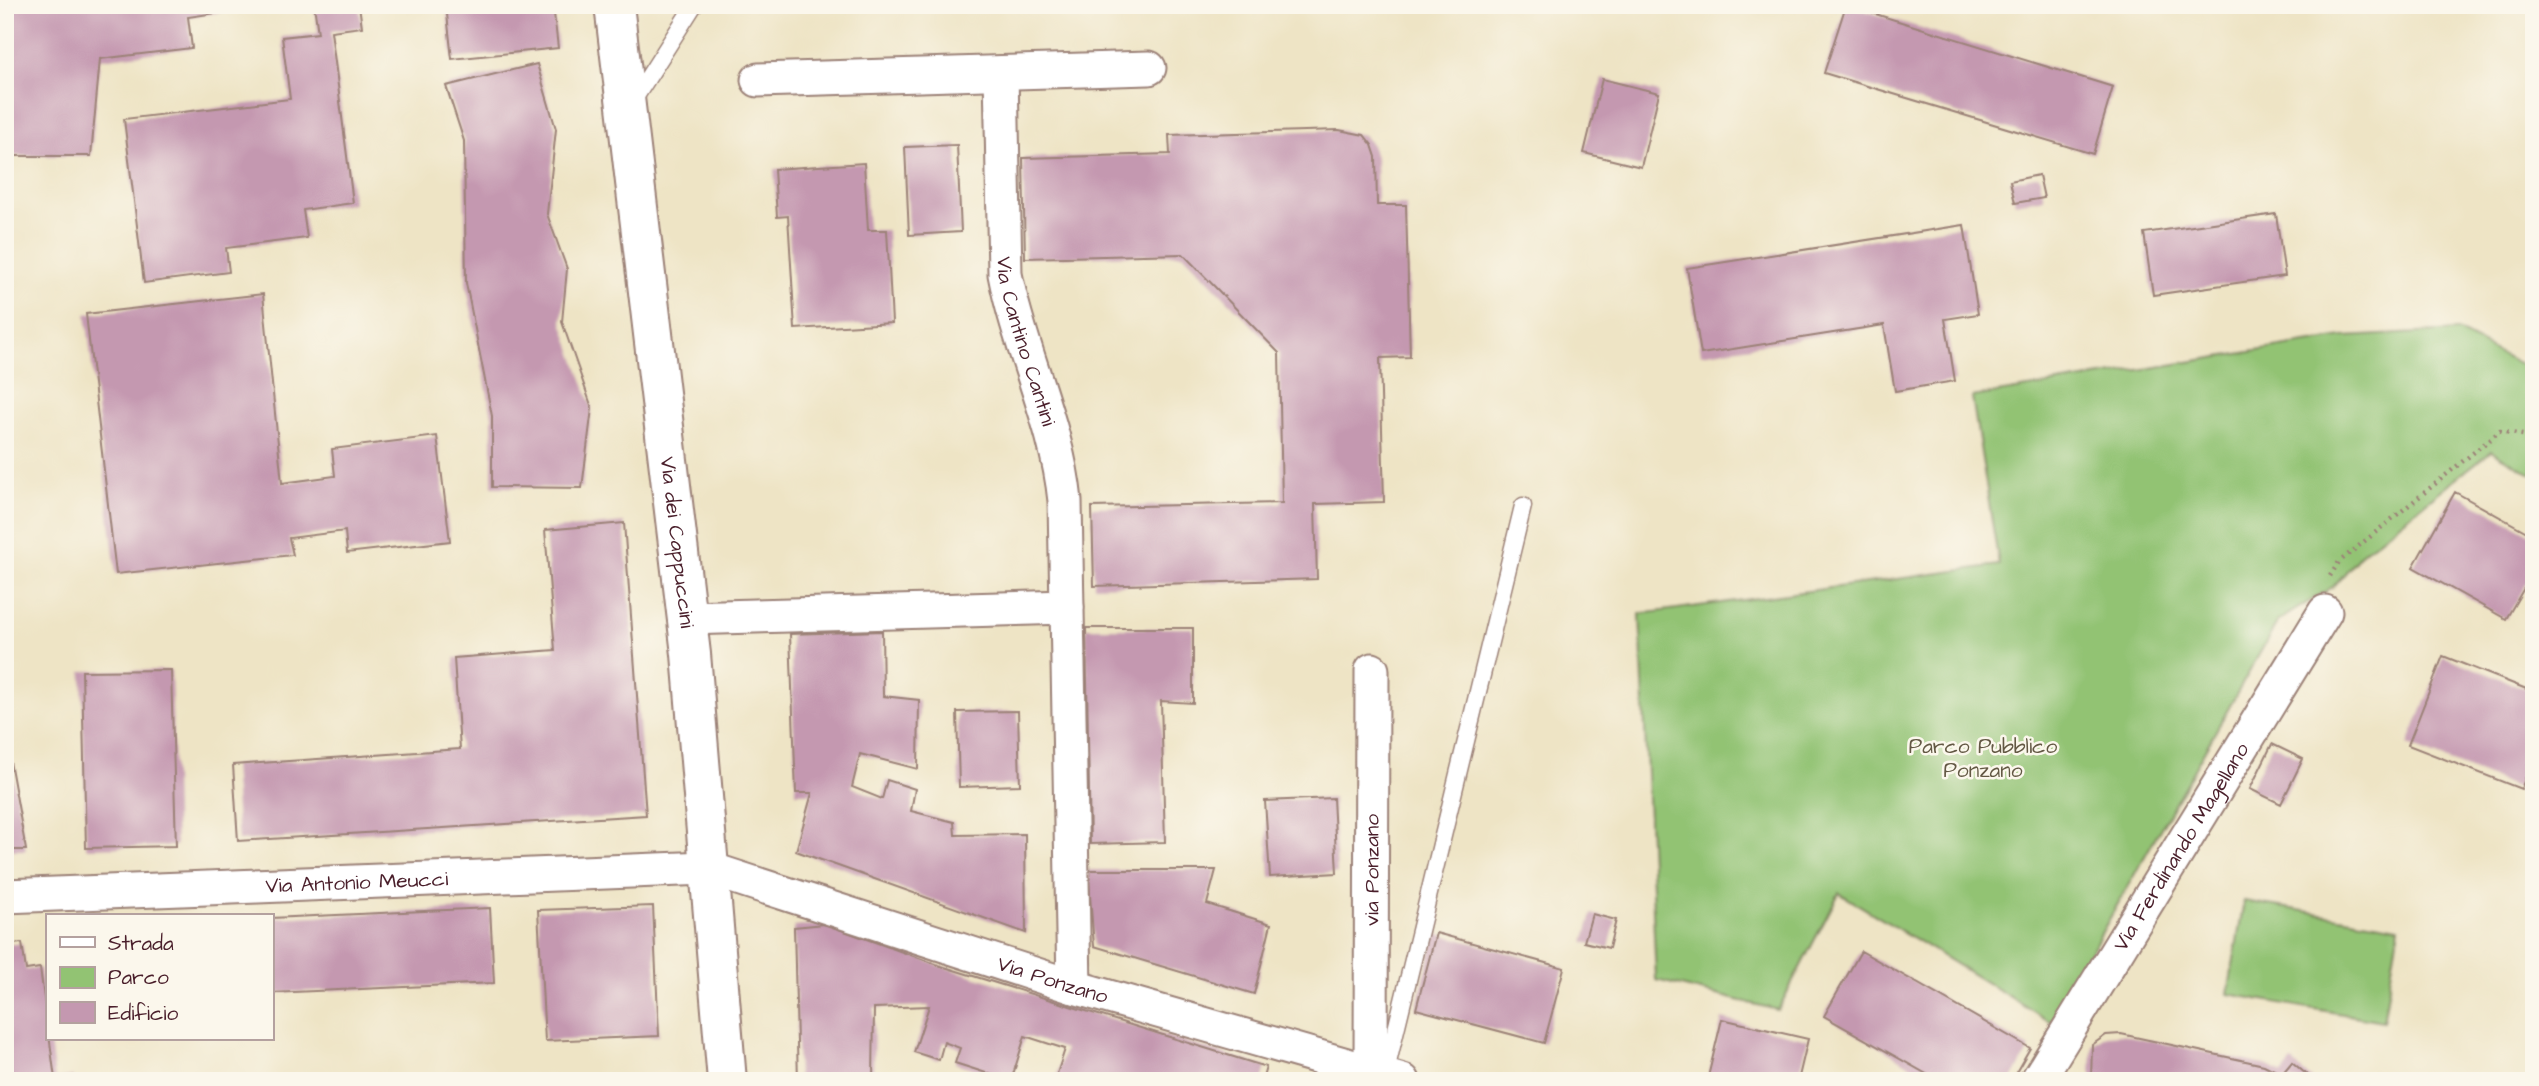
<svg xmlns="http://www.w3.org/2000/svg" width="2539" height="1086" viewBox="0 0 2539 1086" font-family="'Architects Daughter',sans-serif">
	<rect width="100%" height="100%" fill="#fbf7ec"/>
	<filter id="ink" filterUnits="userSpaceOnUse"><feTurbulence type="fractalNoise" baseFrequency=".0143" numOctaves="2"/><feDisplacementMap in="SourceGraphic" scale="14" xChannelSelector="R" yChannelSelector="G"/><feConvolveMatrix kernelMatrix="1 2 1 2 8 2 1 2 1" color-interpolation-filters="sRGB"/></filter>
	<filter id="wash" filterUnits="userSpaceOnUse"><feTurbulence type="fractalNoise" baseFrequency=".00686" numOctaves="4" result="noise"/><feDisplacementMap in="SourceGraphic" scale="28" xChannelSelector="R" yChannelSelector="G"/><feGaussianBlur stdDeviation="1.57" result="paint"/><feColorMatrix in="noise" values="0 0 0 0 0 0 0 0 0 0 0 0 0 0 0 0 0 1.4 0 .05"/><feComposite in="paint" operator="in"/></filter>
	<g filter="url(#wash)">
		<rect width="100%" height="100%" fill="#eee4c5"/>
		<path fill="#92c373" stroke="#6e714f" stroke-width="2" d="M2457 331 2534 371V475L2491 451 2363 552 2334 586 2278 621 2051 1022 1839 893 1778 1010 1656 980 1640 614 1999 565 1972 397 2343 337Z
			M2244 901 2399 927 2383 1021 2228 994Z"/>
		<g id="blocks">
			<path fill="#c498b0" d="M5 5H256L257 7 188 17 192 48 100 59 91 156H5Z
				M314 5H359L362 27 331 31 353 203 303 210 307 238 226 248 229 272 144 283 124 119 290 99 282 37 318 33Z
				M446 5H553L558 48 452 59Z
				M1846 5 2113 87 2093 154 1824 73Z
				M537 64 556 129 547 214 567 269 562 322 592 408 582 488 492 487V416L466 283 464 141 446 86Z
				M1602 79 1659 93 1641 167 1584 153Z
				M1339 130 1364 135 1372 145 1376 157 1377 205H1406L1410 357 1380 358 1384 502 1315 504 1317 579 1094 586 1092 507 1282 503 1279 353 1183 254 1025 258 1023 158 1170 154 1169 135Z
				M957 145 961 232 909 235 905 147Z
				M864 163 868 230H887L892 323 795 329 788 216 777 217 774 169Z
				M2039 175 2044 198 2015 203 2010 181Z
				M2276 214 2285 276 2153 295 2144 233Z
				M1964 225 1978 314 1945 319 1955 381 1895 391 1884 325 1701 354 1687 268Z
				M263 294 282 483 335 476 332 449 437 436 450 541 347 553 345 531 289 538 293 555 116 574 86 314Z
				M2455 492 2534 536V571L2506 619 2413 567Z
				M624 523 646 815 238 841 233 765 460 749 454 658 555 650 545 530Z
				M1086 628H1193V703L1161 701 1165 842 1090 844Z
				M882 631 883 696 919 700 918 769 860 754 852 787 882 799 887 780 915 789 911 811 954 822 955 835 1025 834 1026 933 796 851 812 793H796L790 634Z
				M2443 656 2534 692V756L2521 789 2408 745Z
				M171 670 176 846 86 848 82 671Z
				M1018 711 1020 785 959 787 957 712Z
				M2272 744 2303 759 2281 804 2250 789Z
				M5 745H7L26 850H5Z
				M1333 798 1337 873 1270 877 1265 801Z
				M1088 870H1216L1207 904 1271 924 1254 994 1094 946Z
				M653 906 659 1036 545 1041 538 910Z
				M490 908 494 983 271 993V918Z
				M1592 914 1616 920 1609 948 1584 942Z
				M825 924 941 966 1266 1067 1262 1081H1058L1055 1080 1065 1049 1025 1036 1011 1081 955 1063 960 1048 944 1042 939 1060 914 1052 929 1006 874 1008 873 1081H798L794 927Z
				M1436 933 1564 968 1544 1043 1416 1009Z
				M22 943 26 970 40 968 55 1079 73 1076V1081H5V945Z
				M1861 951 2030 1048 2011 1081H1939L1824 1016Z
				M1722 1019 1808 1039 1798 1081H1707Z
				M2121 1034 2264 1065 2282 1074 2292 1062 2314 1081H2091L2092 1045 2106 1035Z"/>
		</g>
	</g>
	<g filter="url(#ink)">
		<use href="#blocks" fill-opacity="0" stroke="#9c8278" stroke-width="2"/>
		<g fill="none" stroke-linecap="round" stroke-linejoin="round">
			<g stroke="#9c8278" stroke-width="19">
				<path id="lane" d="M633 101 694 5
					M1385 1075 1523 506"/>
			</g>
			<g stroke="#9c8278" stroke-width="37">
				<g id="street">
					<path id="s1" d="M1001 73 1005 274C1020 351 1057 422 1065 501L1074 987"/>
					<path d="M758 80 1149 68"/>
					<path d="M687 618 1067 607"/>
					<path id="s2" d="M5 896 707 868 1074 987 1403 1081"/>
					<path id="s3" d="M1371 1070 1372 670"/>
					<path id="s4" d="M2037 1081 2325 612"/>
				</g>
			</g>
			<g stroke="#9c8278" stroke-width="42">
				<g id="secondary">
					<path id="s5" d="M614 5 691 654 727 1081"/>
				</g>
			</g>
			<path stroke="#9c8278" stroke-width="4.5" stroke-dasharray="2 5" stroke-linecap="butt" d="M2330 576 2339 562 2500 431 2534 437"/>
			<use href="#lane" stroke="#fff" stroke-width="16"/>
			<use href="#street" stroke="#fff" stroke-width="33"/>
			<use href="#secondary" stroke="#fff" stroke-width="38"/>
		</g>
	</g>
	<g text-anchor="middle" stroke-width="5" stroke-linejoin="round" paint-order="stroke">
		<g font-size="21" fill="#4a1f2b" stroke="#fbf7ec">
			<text dy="7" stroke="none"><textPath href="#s1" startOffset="271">Via Cantino Cantini</textPath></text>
			<text dy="7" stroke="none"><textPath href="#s5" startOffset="541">Via dei Cappuccini</textPath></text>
			<text dy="7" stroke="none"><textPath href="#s4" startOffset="275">Via Ferdinando Magellano</textPath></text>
			<text dy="7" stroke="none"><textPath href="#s3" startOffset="200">via Ponzano</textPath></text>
			<text dy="7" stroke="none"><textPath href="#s2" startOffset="352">Via Antonio Meucci</textPath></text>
			<text dy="7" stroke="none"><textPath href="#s2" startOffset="1066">Via Ponzano</textPath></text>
		</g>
		<g font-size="21" fill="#635844" stroke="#fbf7ec">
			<text x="1983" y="753">Parco Pubblico<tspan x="1983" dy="24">Ponzano</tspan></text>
		</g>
	</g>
	<rect width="2539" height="1086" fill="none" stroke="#fbf7ec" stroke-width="28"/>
	<rect x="46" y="914" width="228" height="126" fill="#fbf7ec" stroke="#b4a19f" stroke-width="2"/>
	<rect x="60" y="937" width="35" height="10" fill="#ffffff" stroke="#b4a19f" stroke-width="2"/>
	<text x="108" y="950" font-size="21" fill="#4a1f2b">Strada</text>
	<rect x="60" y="967" width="35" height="21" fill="#92c373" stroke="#b4a19f" stroke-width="2"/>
	<text x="108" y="984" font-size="21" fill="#4a1f2b">Parco</text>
	<rect x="60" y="1002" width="35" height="21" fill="#c498b0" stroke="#b4a19f" stroke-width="2"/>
	<text x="108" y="1020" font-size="21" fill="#4a1f2b">Edificio</text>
</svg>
